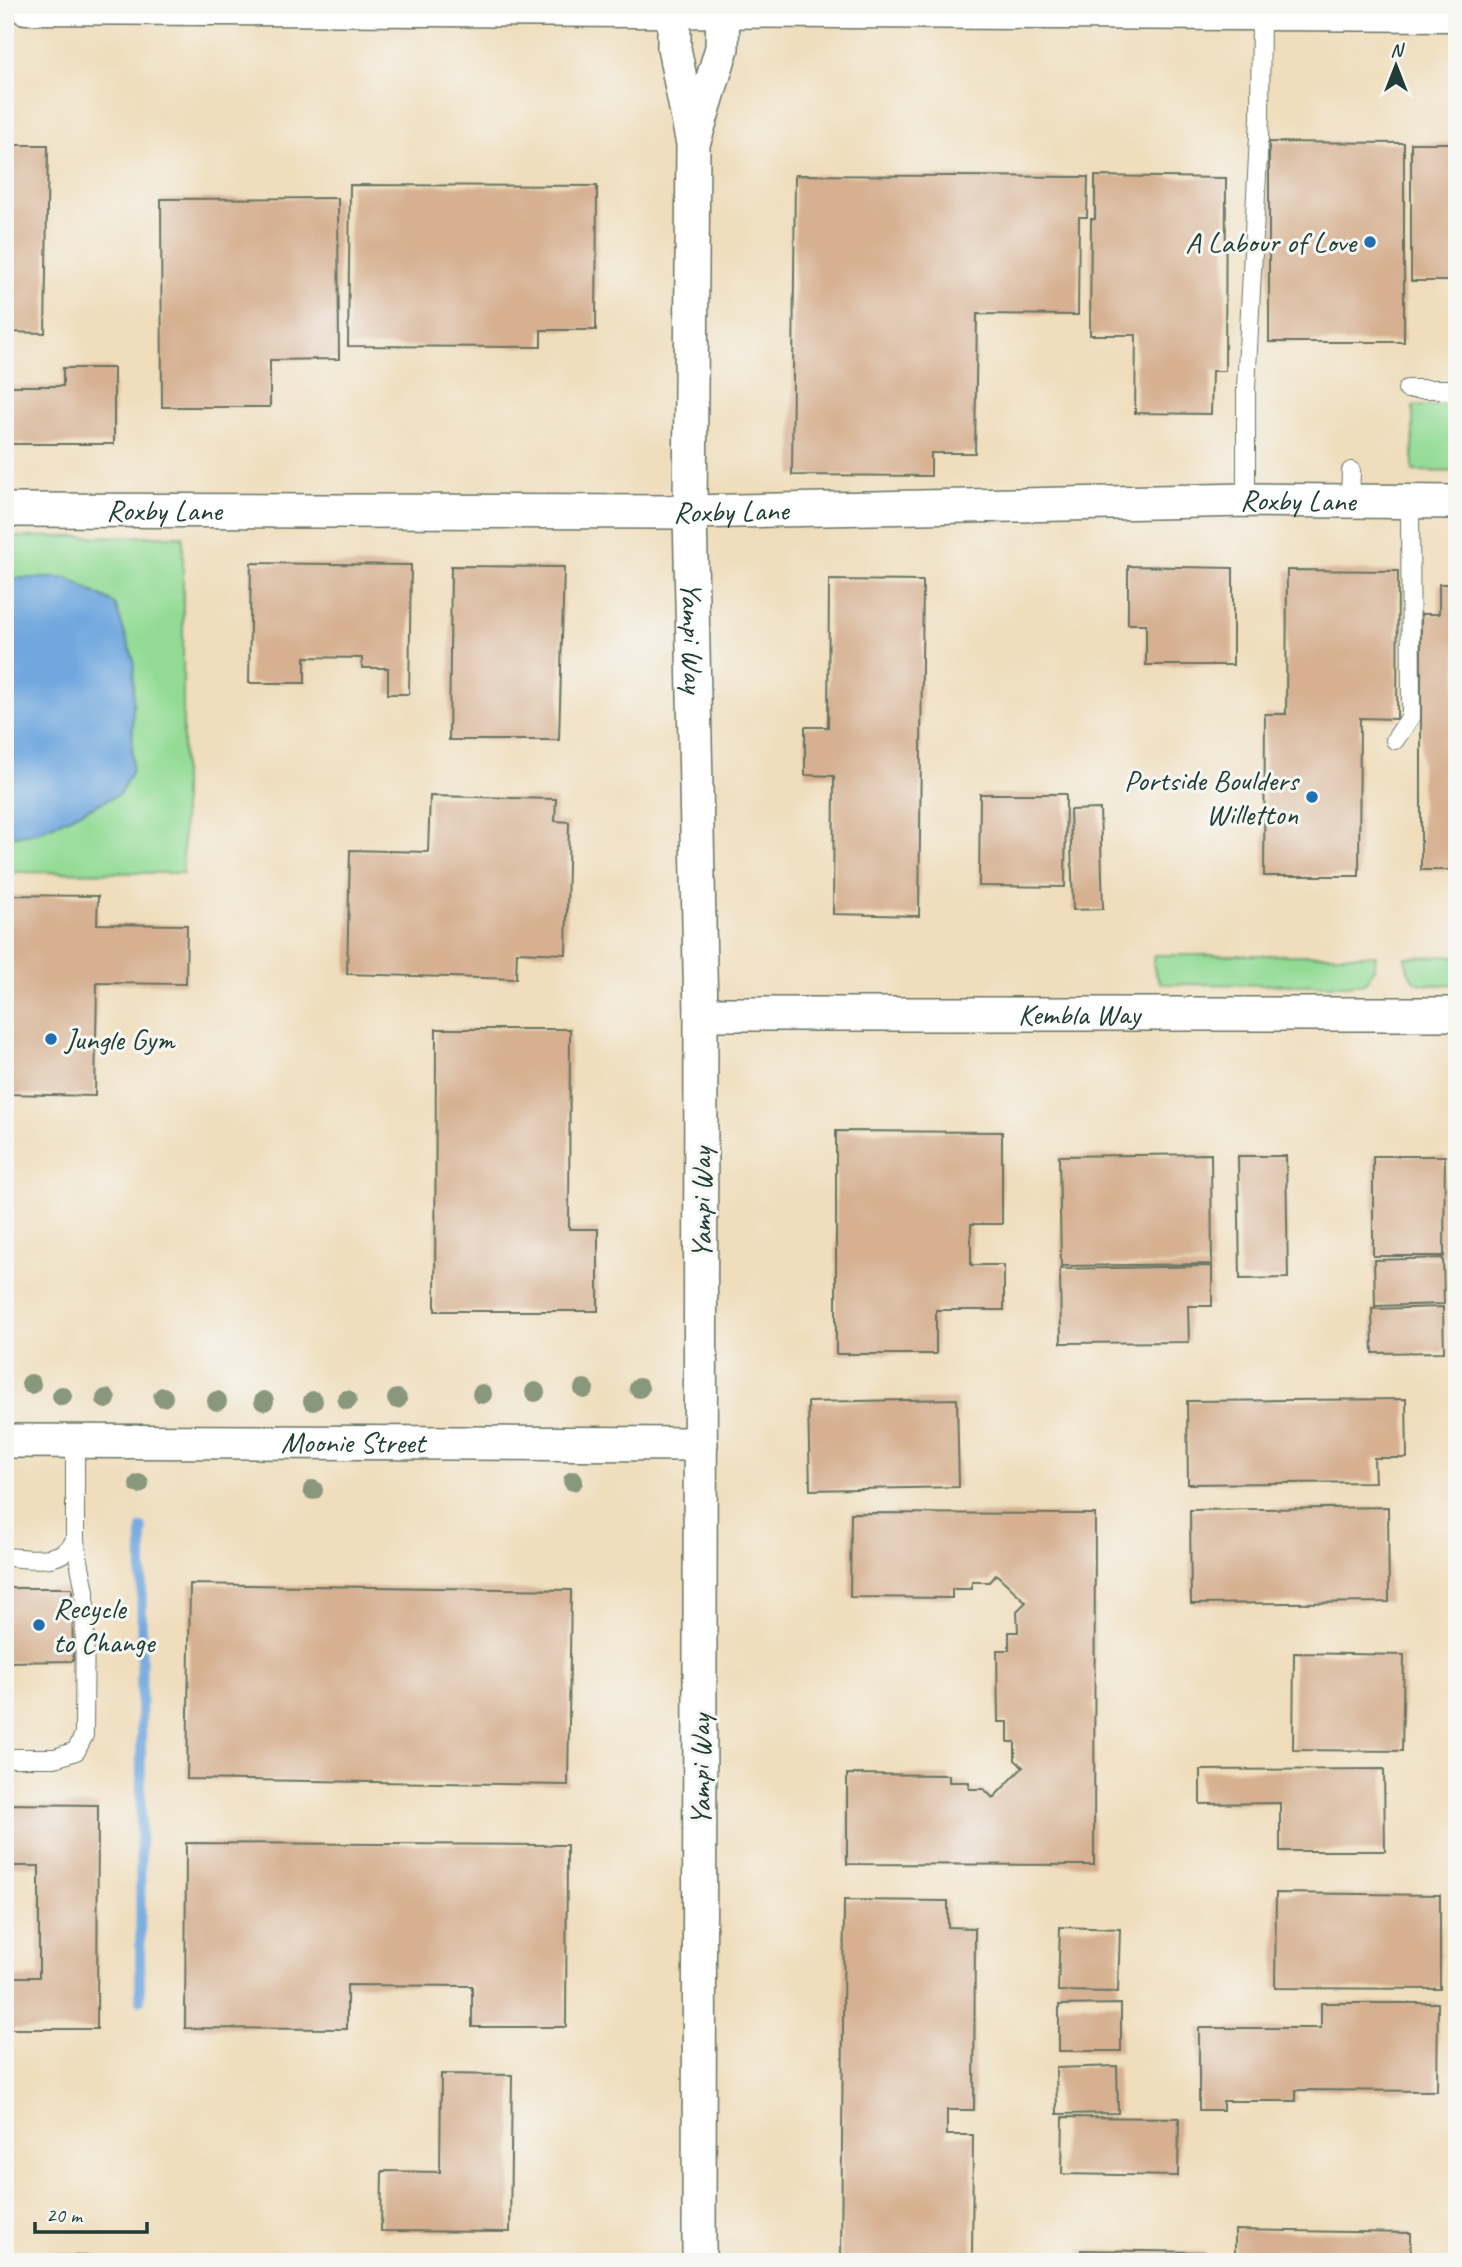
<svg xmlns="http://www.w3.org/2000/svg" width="1462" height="2267" viewBox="0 0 1462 2267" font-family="Caveat,sans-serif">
	<rect width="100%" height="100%" fill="#f6f6f2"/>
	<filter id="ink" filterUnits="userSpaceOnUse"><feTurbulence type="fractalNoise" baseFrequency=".0143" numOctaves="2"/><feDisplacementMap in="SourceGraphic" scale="14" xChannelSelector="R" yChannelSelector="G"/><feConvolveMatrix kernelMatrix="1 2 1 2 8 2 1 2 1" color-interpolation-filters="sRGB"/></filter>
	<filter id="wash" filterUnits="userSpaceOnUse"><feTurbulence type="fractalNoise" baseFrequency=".00686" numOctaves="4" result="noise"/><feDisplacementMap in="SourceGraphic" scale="28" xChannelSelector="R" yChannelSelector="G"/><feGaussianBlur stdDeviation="1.57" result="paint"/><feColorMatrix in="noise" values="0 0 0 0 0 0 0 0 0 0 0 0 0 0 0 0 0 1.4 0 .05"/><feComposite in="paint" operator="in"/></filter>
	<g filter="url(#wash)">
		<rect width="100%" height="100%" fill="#efddbb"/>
		<path fill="#93db95" stroke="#598c64" stroke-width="2" d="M1413 406H1457V472L1413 471Z
			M183 536V873L5 872V537Z
			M1155 955H1376L1374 968 1365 983 1346 985 1162 984C1154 974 1152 967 1155 955Z
			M1457 956V984C1430 984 1407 992 1406 957Z"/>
		<path fill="#70a7de" stroke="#487289" stroke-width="2" d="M5 578H68L115 604 134 661 132 770 120 794 40 831 5 838Z"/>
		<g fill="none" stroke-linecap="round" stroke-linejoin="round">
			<path stroke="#70a7de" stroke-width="10" d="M140 2000 142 1528"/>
		</g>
		<g id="blocks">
			<path fill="#d6b091" d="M1269 142 1404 143V342H1269Z
				M1411 143H1457V281H1411Z
				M5 145H48L45 333 5 332Z
				M795 175 1088 177 1087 217H1079L1078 315 977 314 975 453H931V476L792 475Z
				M1095 176 1226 178 1225 371H1212L1211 414 1135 413 1136 335H1090L1091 219H1095Z
				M350 185 597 186 596 330H541V347L348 346Z
				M338 198 339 359 270 360V407H162L161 199Z
				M63 368H114V444H5V386H63Z
				M251 563 411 565 409 694H388V668H362V658L305 657V683H249Z
				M451 566 564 567 559 740H449Z
				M1128 566 1233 568V665H1146V624H1128Z
				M1287 570 1398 571 1397 719 1360 718 1359 876H1264L1265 714H1286Z
				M829 580 923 581 919 916 833 914 834 776 805 775V727H828Z
				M1439 584H1457V870H1421V614H1439Z
				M980 794H1066L1065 887 979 886Z
				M430 796 556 799 555 821 569 822 566 954 517 952 516 979 347 974 350 850 428 852Z
				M1100 809 1103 909 1073 910 1070 810Z
				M5 895 98 896 97 924 187 925 186 984 97 983 95 1096 5 1094Z
				M436 1029H570L569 1229H598V1311H435Z
				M836 1131 1002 1132V1224H971V1265H1004V1310H936V1354H836Z
				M1211 1154 1212 1264 1061 1266 1059 1156Z
				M1238 1156H1286L1288 1278 1240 1279Z
				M1373 1156H1445L1444 1256H1373Z
				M1443 1258 1444 1304 1375 1306 1374 1260Z
				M1212 1266V1306H1188L1189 1342 1061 1343 1060 1269Z
				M1443 1307 1444 1352 1373 1353 1372 1309Z
				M957 1399 959 1487 810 1490 808 1402Z
				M1406 1399 1407 1458H1374L1375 1482 1188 1484 1187 1401Z
				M1388 1507 1389 1602 1191 1604 1190 1510Z
				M851 1513 1095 1514 1094 1865 847 1864V1774L949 1775V1782H969V1789H984L993 1798 1023 1767 1015 1760V1742H1008V1722H998L997 1650H1009V1632H1018L1017 1611 1026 1602 996 1574 989 1582H972V1589H952V1598L850 1597Z
				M190 1584 571 1590 568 1785 187 1779Z
				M5 1588H72L73 1661 5 1662Z
				M1294 1653 1404 1655 1402 1751 1293 1750Z
				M1384 1769 1385 1851H1280V1803L1200 1804V1770Z
				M5 1804 98 1805 97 2029H5V1977H39V1866H5Z
				M186 1843 567 1845 566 2027H472V1986L347 1985V2029L185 2028Z
				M1276 1893 1440 1895V1989L1275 1988Z
				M844 1900 948 1901V1927L975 1928 974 2110H947V2135H973L972 2262H841Z
				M1060 1927 1120 1929 1118 1992 1058 1991Z
				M1321 2003H1438L1437 2091 1296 2090V2101H1223V2110H1199V2028H1321Z
				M1121 2004V2051H1059V2005Z
				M1117 2066 1118 2113 1057 2114 1056 2068Z
				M441 2074 512 2075 510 2232 381 2231 382 2171 440 2172Z
				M1063 2117 1179 2118 1178 2176 1062 2174Z
				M1235 2230 1411 2233V2262H1235Z
				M1081 2250 1205 2252 1204 2262H1081Z
				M5 2255 91 2256V2262H5Z"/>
		</g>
	</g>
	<g filter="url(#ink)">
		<use href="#blocks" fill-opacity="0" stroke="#687563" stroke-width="2"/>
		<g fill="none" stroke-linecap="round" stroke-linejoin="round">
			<g stroke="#687563" stroke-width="20">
				<path id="service" d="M1407 389H1457
					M1246 500V388L1260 117 1261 12
					M1350 501 1351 471
					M1395 740 1411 716 1410 501
					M5 1557C32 1558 59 1566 75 1541V1441
					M5 1758H55L76 1751 84 1735 85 1591 75 1541"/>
			</g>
			<g stroke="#687563" stroke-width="36">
				<g id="minor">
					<path id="s1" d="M674 5V48L693 144 690 512 701 1014 699 2262"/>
					<path d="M695 138 722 48 723 5"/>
					<path id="s2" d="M5 510 690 512 1246 500 1457 502"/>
					<path id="s3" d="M701 1014H1457"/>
					<path id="s4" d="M5 1441 701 1444"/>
				</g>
			</g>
			<g stroke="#687563" stroke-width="41">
				<path id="primary" d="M26 5 1457 12"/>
			</g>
			<use href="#service" stroke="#fff" stroke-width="18"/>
			<use href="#minor" stroke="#fff" stroke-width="33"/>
			<use href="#primary" stroke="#fff" stroke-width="38"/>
		</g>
		<g fill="#89977b">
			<circle cx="31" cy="1384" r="10"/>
			<circle cx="639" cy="1388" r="10"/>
			<circle cx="584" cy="1389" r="10"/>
			<circle cx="535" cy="1392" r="10"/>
			<circle cx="482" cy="1394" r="10"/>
			<circle cx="62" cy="1396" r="10"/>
			<circle cx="163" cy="1397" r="10"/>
			<circle cx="106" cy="1399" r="10"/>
			<circle cx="397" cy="1399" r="10"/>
			<circle cx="347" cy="1400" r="10"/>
			<circle cx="217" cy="1401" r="10"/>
			<circle cx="264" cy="1401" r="10"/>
			<circle cx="313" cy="1401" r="10"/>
			<circle cx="573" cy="1481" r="10"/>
			<circle cx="139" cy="1484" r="10"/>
			<circle cx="313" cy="1490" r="10"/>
		</g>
	</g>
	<g fill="#1f6fb2" stroke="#f6f6f2" stroke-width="2.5">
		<circle cx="1370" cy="242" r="7"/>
		<circle cx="1312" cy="797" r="7"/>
		<circle cx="51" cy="1039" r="7"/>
		<circle cx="39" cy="1625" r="7"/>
	</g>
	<g text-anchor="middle" stroke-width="6" stroke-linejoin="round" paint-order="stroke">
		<g font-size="30" fill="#1f3d34" stroke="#f6f6f2" text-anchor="end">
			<text x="1356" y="252">A Labour of Love</text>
			<text x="1298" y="790">Portside Boulders<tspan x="1298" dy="34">Willetton</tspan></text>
			<text x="65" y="1049" text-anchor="start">Jungle Gym</text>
			<text x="53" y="1618" text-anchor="start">Recycle<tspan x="53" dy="34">to Change</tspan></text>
		</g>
		<g font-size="30" fill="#1f3d34" stroke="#f6f6f2">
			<text dy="10" stroke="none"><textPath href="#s2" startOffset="1293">Roxby Lane</textPath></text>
			<text dy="10" stroke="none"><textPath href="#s2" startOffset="159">Roxby Lane</textPath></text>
			<text dy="10" stroke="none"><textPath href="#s2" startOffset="726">Roxby Lane</textPath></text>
			<text dy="10" stroke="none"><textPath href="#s1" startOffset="634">Yampi Way</textPath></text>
			<text dy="10" stroke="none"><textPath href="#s3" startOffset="378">Kembla Way</textPath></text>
			<text transform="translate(701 1203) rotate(-90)" y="10">Yampi Way</text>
			<text dy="10" stroke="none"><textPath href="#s4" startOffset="348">Moonie Street</textPath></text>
			<text transform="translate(700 1770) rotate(-90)" y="10">Yampi Way</text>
		</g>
	</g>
	<rect width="1462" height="2267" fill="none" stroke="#f6f6f2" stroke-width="28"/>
	<g transform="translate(1396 66)" stroke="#f6f6f2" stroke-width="5" paint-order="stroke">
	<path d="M0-5L12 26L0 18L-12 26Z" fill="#1f3d34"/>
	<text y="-10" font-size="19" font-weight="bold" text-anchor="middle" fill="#1f3d34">N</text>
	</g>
	<path d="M35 2222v10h112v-10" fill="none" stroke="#1f3d34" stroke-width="3.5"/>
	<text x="46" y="2222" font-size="21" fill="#1f3d34" stroke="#f6f6f2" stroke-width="5" paint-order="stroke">20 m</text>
</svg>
